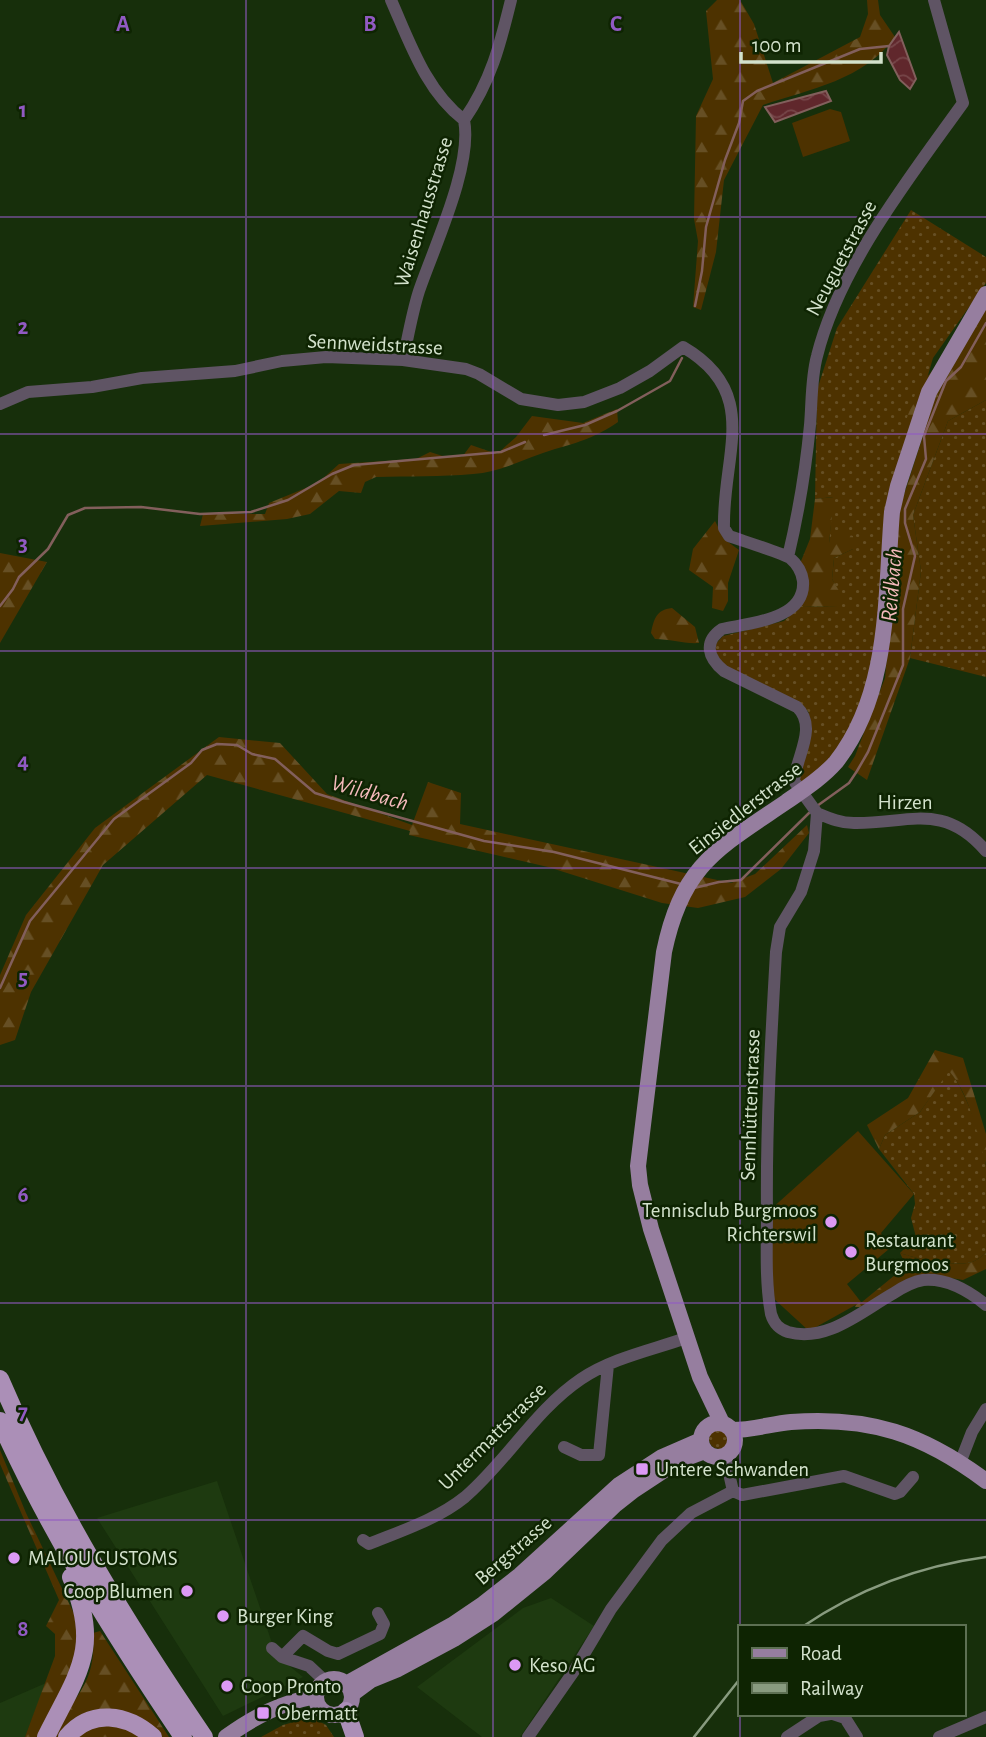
<svg xmlns="http://www.w3.org/2000/svg" width="986" height="1737" viewBox="0 0 986 1737" font-family="'Alegreya Sans',sans-serif">
	<defs>
		<pattern id="grass-dots" width="8" height="8" patternUnits="userSpaceOnUse" patternTransform="scale(1.75)"><rect width="8" height="8" fill="#4d3200"/><path d="M2 2h.1M6 6h.1" fill="none" stroke="#664f24" stroke-width="1.8" stroke-linecap="round"/></pattern>
		<pattern id="forest-firs" width="22" height="20" patternUnits="userSpaceOnUse" patternTransform="scale(1.75)"><rect width="22" height="20" fill="#4d3200"/><path d="M5 1l3.5 6h-7zM16 11l3.5 6h-7z" fill="#664f24"/></pattern>
		<pattern id="water-waves" width="16" height="10" patternUnits="userSpaceOnUse" patternTransform="scale(1.75)"><rect width="16" height="10" fill="#60272c"/><path d="M0 5q4-4 8 0t8 0" fill="none" stroke="#764649"/></pattern>
	</defs>
	<rect width="100%" height="100%" fill="#172f0b"/>
	<path fill="#1e3a10" d="M217 1481 276 1655 303 1677 223 1716 97 1518Z
		M551 1598 594 1626 520 1737H482L417 1687 523 1608Z
		M46 1683 25 1737H0V1703Z"/>
	<path fill="url(#grass-dots)" d="M911 210 986 257V283L933 358 908 444 874 674 847 741 800 787C798 761 816 736 808 711L723 669 712 648 723 636 784 621 800 606 837 607 844 601 832 579 834 558 853 549 829 544 833 497 815 499 817 390 837 328Z
		M986 400V677L910 658 921 571 913 515 948 421Z
		M949 1070C965 1089 984 1141 986 1166 986 1194 986 1225 986 1253 982 1256 976 1261 972 1262 954 1267 917 1259 900 1253L916 1237 911 1218 915 1204 914 1194 879 1149 885 1135 920 1112Z
		M709 1439a10 10 0 1 1 20 0a10 10 0 1 1-20 0Z
		M311 1717 326 1725 334 1737H261L283 1725Z"/>
	<path fill="url(#forest-firs)" d="M717 0H740L754 24 773 83 860 37 868 14 867 0H878L880 15 895 37C864 80 810 89 763 105L724 180 716 252 701 310 693 307 698 241 694 219 696 116 713 79 706 11Z
		M986 306V400L948 421 913 515 921 571 910 658 867 780 848 767 855 756 885 678 900 507 923 436 895 452 917 389Z
		M617 409 618 422C596 437 580 442 555 449 527 457 503 472 473 474 441 477 408 476 376 477L365 482 361 493 339 491 310 514 287 519 200 526 203 514H265L269 503 318 483 339 464 416 459 430 452 446 457H462L471 445 497 454 516 437 532 416 583 423Z
		M834 497 829 543 843 533 853 536V549L834 558 832 579 845 601 838 607 800 606 799 566 810 539 815 499Z
		M715 521 724 539 739 550 728 583V601L723 611 712 608 713 587 689 570 693 549Z
		M0 553 47 562 0 643Z
		M672 608 695 627 699 643C684 644 670 639 655 639L651 633C654 619 656 610 672 608Z
		M219 737 280 743 327 794 412 825 428 782 461 793 460 824 731 883 755 874 807 825 809 833 781 869 745 897 698 908 662 903 548 867 409 835 410 831 207 775 103 865 31 992 15 1040 0 1045V975L26 915 95 828Z
		M935 1050 963 1058 986 1134V1164C976 1133 971 1096 949 1071L920 1112 885 1135 879 1149 867 1125 908 1098Z
		M900 1253C917 1259 954 1267 972 1262 976 1261 982 1256 986 1253V1269L963 1280 927 1274 913 1277 860 1307H855L857 1303 862 1302 906 1266Z
		M0 1450 26 1513 76 1618 78 1659 41 1737H25L55 1656V1634L46 1626 59 1600 0 1464Z
		M100 1631 169 1737H53C73 1694 97 1686 93 1633Z"/>
	<path fill="#4d3200" d="M830 109 841 112 850 141 803 157 792 123Z
		M858 1131 914 1194 881 1233 889 1249 847 1284 861 1302 809 1331 772 1297 770 1210Z"/>
	<path fill="url(#water-waves)" stroke="#825f5c" stroke-width="2" d="M899 32 916 79 910 89 900 80 887 55 889 46Z
		M826 91 831 101 775 122 765 107Z"/>
	<g fill="none" stroke-linecap="round" stroke-linejoin="round">
		<path stroke="#825f5c" stroke-width="2.5" d="M695 306 702 271 706 227 725 160 739 123 743 101 757 91 860 49 889 46
			M544 435 585 425 617 411 670 381 682 358
			M0 606 13 589 19 577 48 549 68 515 85 508 141 507 200 514 251 512 288 500 332 474 354 465 501 452 525 442
			M817 806 849 783 857 771 868 752 903 665V609L915 556 905 523V509L926 459 924 436 946 381 961 367 986 323
			M694 888 719 882 741 880 809 813
			M0 988 30 921 114 819 191 763 202 750 217 744 237 745 252 754 275 759 315 793 344 802 484 841 554 852 681 884"/>
		<path stroke="#5f5464" stroke-width="12" d="M391 0C410 43 426 91 464 120
			M403 360C408 337 412 313 419 291 434 247 473 165 464 120 491 81 500 45 511 0
			M0 404 28 392 92 387 142 378 235 371 282 361 326 357 403 360 466 369 479 374 521 399 558 405 584 402 620 388 650 371 683 347C762 393 722 455 724 528L729 536C740 540 782 553 790 558 797 564 802 573 803 581 806 620 749 623 722 629 703 642 708 658 724 671L797 707C818 727 796 757 794 781L817 813 814 851 801 892 780 927 776 952C771 1039 766 1126 767 1213 767 1246 765 1281 771 1314 774 1324 779 1329 788 1332 827 1343 862 1311 894 1293 903 1287 912 1282 923 1280 946 1278 969 1291 986 1305
			M788 557C798 515 806 467 810 425 812 402 811 378 817 356 839 267 910 177 963 103L934 0
			M817 813C829 818 840 823 854 823 908 824 943 801 986 851
			M564 1447 581 1455H599L608 1365
			M960 1463 972 1432 986 1409
			M733 1491 742 1495 844 1476 895 1494 900 1492 913 1477
			M363 1540 369 1544C401 1531 438 1519 465 1497 507 1461 535 1410 581 1379 612 1358 652 1350 686 1338
			M272 1648 282 1657 309 1666 325 1681
			M282 1657 303 1636 328 1651 338 1654 380 1634 384 1624 378 1613
			M833 1714 845 1718 857 1737
			M528 1737 574 1671 611 1609 662 1540 691 1513 733 1491 725 1456
			M787 1737 819 1716 830 1714
			M939 1737 986 1717"/>
		<path stroke="#967e9f" stroke-width="16" d="M701 1440a17 17 0 1 1 34 0a17 17 0 1 1-34 0Z
			M722 1423 700 1377 651 1229 640 1185 638 1166 664 952C682 865 717 849 786 802 803 790 822 778 836 762 891 692 885 595 892 512L898 486 929 392 986 294
			M732 1430C752 1430 771 1424 791 1422 870 1416 923 1434 986 1481
			M316 1697a18 18 0 1 1 36 0a18 18 0 1 1-36 0Z
			M346 1684 452 1625 483 1604 520 1575 619 1485 662 1457 701 1440
			M352 1694 371 1680 398 1669 454 1639 493 1614 545 1572 615 1505 634 1490 678 1461 705 1451
			M226 1737C255 1716 281 1703 316 1696"/>
		<path stroke="#ab8fb7" stroke-width="18" d="M0 1379C54 1506 126 1623 204 1737
			M0 1421C50 1533 115 1636 183 1737
			M346 1711 355 1737
			M46 1737C77 1674 102 1649 71 1577
			M67 1737C91 1708 127 1714 153 1737"/>
		<path stroke="#889b7f" stroke-width="2.5" d="M802 1627C858 1589 919 1566 986 1557
			M694 1737 739 1680"/>
	</g>
	<path fill="none" stroke="#915ac2" stroke-width="2" stroke-opacity="0.55" d="M246 0V1737M493 0V1737M740 0V1627M0 217H986M0 434H986M0 651H986M0 868H986M0 1086H986M0 1303H986M0 1520H986M740 1714V1737"/>
	<g fill="#dc99f5" stroke="#0e2402" stroke-width="2.5">
		<circle cx="831" cy="1222" r="7"/>
		<circle cx="851" cy="1252" r="7"/>
		<rect x="635" y="1462" width="14" height="14" rx="3.5"/>
		<circle cx="14" cy="1558" r="7"/>
		<circle cx="187" cy="1591" r="7"/>
		<circle cx="223" cy="1616" r="7"/>
		<circle cx="515" cy="1665" r="7"/>
		<circle cx="227" cy="1686" r="7"/>
		<rect x="256" y="1706" width="14" height="14" rx="3.5"/>
	</g>
	<g text-anchor="middle" stroke-width="5" stroke-linejoin="round" paint-order="stroke">
		<g font-size="21" fill="#d3e2cc" stroke="#0e2402">
			<text transform="translate(423 212) rotate(-73)" y="7">Waisenhausstrasse</text>
			<text transform="translate(841 258) rotate(-62)" y="7">Neuguetstrasse</text>
			<text transform="translate(375 344) rotate(3)" y="7">Sennweidstrasse</text>
			<text x="905" y="809">Hirzen</text>
			<text transform="translate(745 808) rotate(-38)" y="7">Einsiedlerstrasse</text>
			<text transform="translate(750 1105) rotate(-88)" y="7">Sennhüttenstrasse</text>
			<text transform="translate(492 1436) rotate(-45)" y="7">Untermattstrasse</text>
			<text transform="translate(513 1550) rotate(-41)" y="7">Bergstrasse</text>
		</g>
		<g font-size="21" fill="#d3e2cc" stroke="#0e2402" text-anchor="start">
			<text x="817" y="1217" text-anchor="end">Tennisclub Burgmoos<tspan x="817" dy="24">Richterswil</tspan></text>
			<text x="865" y="1247">Restaurant<tspan x="865" dy="24">Burgmoos</tspan></text>
			<text x="656" y="1476">Untere Schwanden</text>
			<text x="28" y="1565">MALOU CUSTOMS</text>
			<text x="173" y="1598" text-anchor="end">Coop Blumen</text>
			<text x="237" y="1623">Burger King</text>
			<text x="529" y="1672">Keso AG</text>
			<text x="241" y="1693">Coop Pronto</text>
			<text x="277" y="1720">Obermatt</text>
		</g>
		<g font-size="23" font-style="italic" fill="#f5babc" stroke="#0e2402">
			<text transform="translate(891 585) rotate(-85)" y="8">Reidbach</text>
			<text transform="translate(370 792) rotate(16)" y="8">Wildbach</text>
		</g>
	</g>
	<g font-size="23" text-anchor="middle" font-weight="bold" fill="#915ac2" stroke="#0e2402" stroke-width="5" stroke-linejoin="round" paint-order="stroke">
		<text x="123" y="31">A</text>
		<text x="370" y="31">B</text>
		<text x="616" y="31">C</text>
		<text x="23" y="117">1</text>
		<text x="23" y="334">2</text>
		<text x="23" y="551">3</text>
		<text x="23" y="768">4</text>
		<text x="23" y="985">5</text>
		<text x="23" y="1202">6</text>
		<text x="23" y="1419">7</text>
		<text x="23" y="1636">8</text>
	</g>
	<rect x="738" y="1625" width="228" height="91" fill="#0e2402" stroke="#5d7053" stroke-width="2"/>
	<rect x="752" y="1648" width="35" height="10" fill="#967e9f" stroke="#5d7053" stroke-width="2"/>
	<text x="800" y="1660" font-size="21" fill="#d3e2cc">Road</text>
	<rect x="752" y="1683" width="35" height="10" fill="#889b7f" stroke="#5d7053" stroke-width="2"/>
	<text x="800" y="1695" font-size="21" fill="#d3e2cc">Railway</text>
	<path d="M741 52v10h140v-10" fill="none" stroke="#d3e2cc" stroke-width="3.5"/>
	<text x="752" y="52" font-size="21" fill="#d3e2cc" stroke="#0e2402" stroke-width="5" paint-order="stroke">100 m</text>
</svg>
